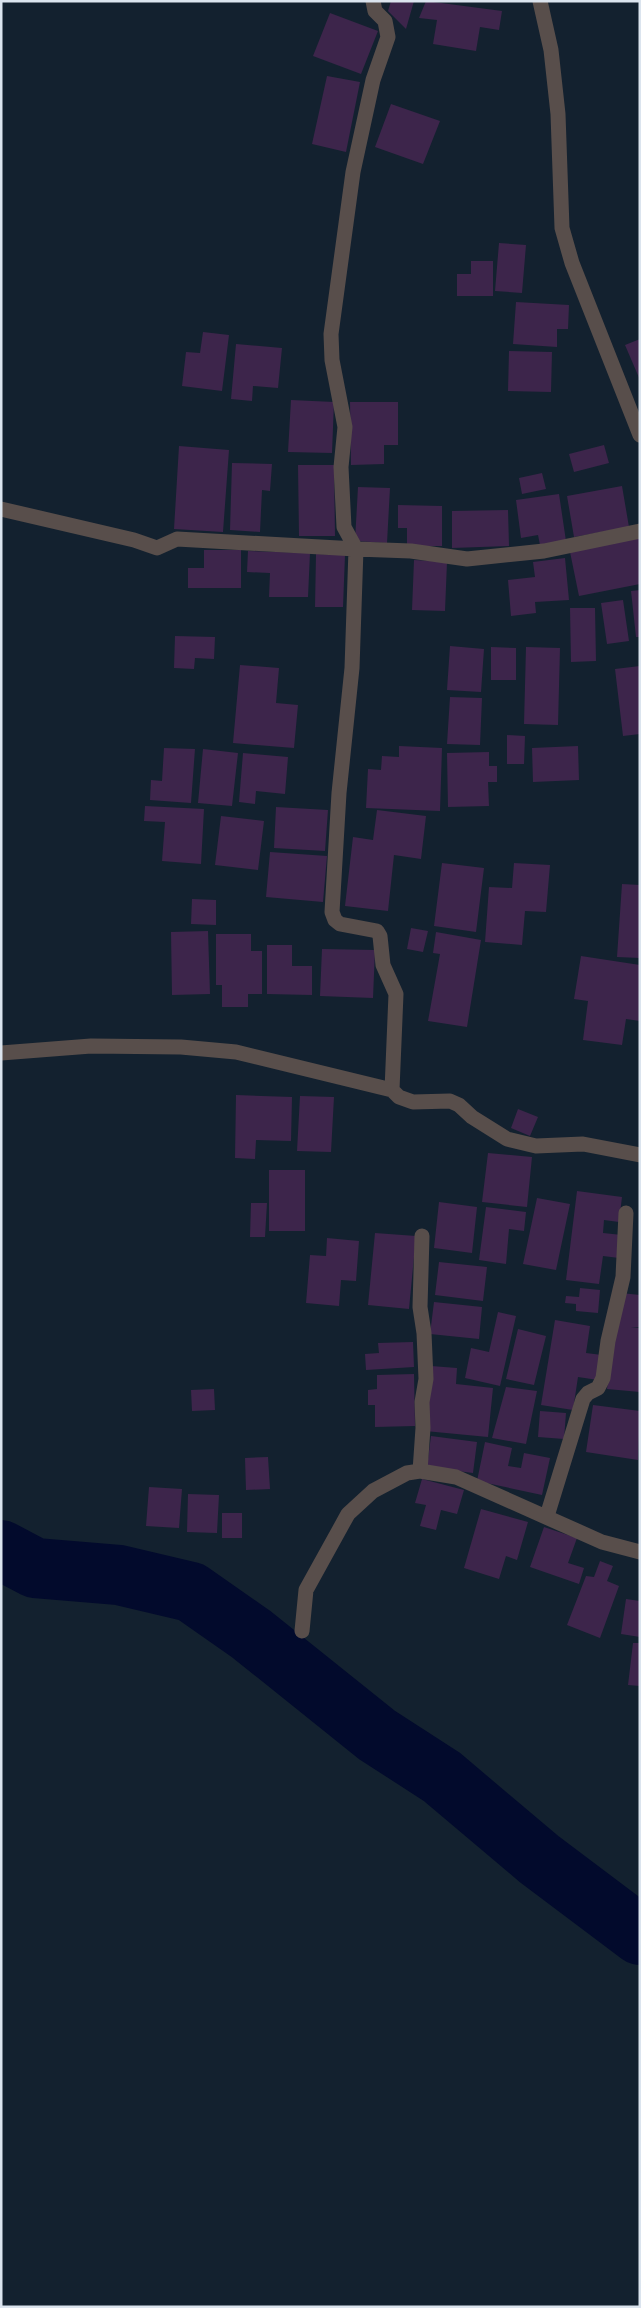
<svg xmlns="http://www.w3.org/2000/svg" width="641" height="2308" viewBox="0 0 641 2308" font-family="'Work Sans',sans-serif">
	<rect width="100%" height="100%" fill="#13212f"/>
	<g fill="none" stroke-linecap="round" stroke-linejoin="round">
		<path stroke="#020a2c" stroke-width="60" d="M1 1550 35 1568 119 1575 191 1592 251 1634 377 1735 442 1777 539 1859 640 1935"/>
	</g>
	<path fill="#3d254b" d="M391 1H414L406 29 388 11Z
		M426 1 502 11 499 30 480 27 476 51 433 44 437 20 419 18Z
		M330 13 378 31 361 74 313 56Z
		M327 76 360 82 346 152 312 144Z
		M391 104 440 121 423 164 375 147Z
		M499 243 526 245 522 293 495 291Z
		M471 261H493V296H457V274H471Z
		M516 302 569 305 568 329H557V347L513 344Z
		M203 332 229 335 222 391 182 386 186 352 200 353Z
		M640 339V380L625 345Z
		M236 344 282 348 278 388 253 386 252 401 231 399Z
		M509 351 552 352 551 392 508 391Z
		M291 400 334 402 332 453 288 452Z
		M350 402H398V445H384V464L351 465Z
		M604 445 609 463 574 472 569 454Z
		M179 446 229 450 223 532 174 529Z
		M232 463 272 464 270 491 262 490 260 532 230 530Z
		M298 465H334L335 536H299Z
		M542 473 546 489 522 494 519 478Z
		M622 486 629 527 574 537 567 496Z
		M358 487 390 488 387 543 355 541Z
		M559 494 566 541 540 545 538 535 521 538 516 500Z
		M398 505 442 506V546H407V528H398Z
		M508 510 509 546 452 548V511Z
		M640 538V584L579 596 570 552Z
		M204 550H241V588H188V568H204Z
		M248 551 310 553 308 597H269L270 573 247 572Z
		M316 554 345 555 343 607H315Z
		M565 558 569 600 535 602 536 613 511 616 508 580 535 577 533 562Z
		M414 560 447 562 445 611 412 610Z
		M640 590V637H636L631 591Z
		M623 600 629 641 607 644 601 603Z
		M570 608H595L596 661 571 662Z
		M175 636 215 637 214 659 195 658 194 669 174 668Z
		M450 646 484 649 481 692 447 690Z
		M491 647 516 648V680H491Z
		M526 647 560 648 558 725 524 724Z
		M240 665 279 668 276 703 298 705 294 748 233 743Z
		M640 666V734L623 736 615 669Z
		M450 697 482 698 480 745 447 744Z
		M507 735 525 736 524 764H507Z
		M399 746 442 748 440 811 366 808 368 769 381 770 382 756 399 757Z
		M578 746 579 780 533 782 532 748Z
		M164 748 195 749 191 803 150 800 151 780 162 781Z
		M203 749 238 753 232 806 198 803Z
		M489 752V766H497V782H488L489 806 448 807 447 753Z
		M243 753 288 757 285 794 256 791 255 804 239 802Z
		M145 806 204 809 201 864 162 861 165 822 144 821Z
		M276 807 328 810 325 851 274 848Z
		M377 810 426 816 421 859 394 855 388 911 345 906 353 837 373 840Z
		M221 816 264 821 258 870 215 865Z
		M270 852 327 856 323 902 266 897Z
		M442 863 484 868 476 932 434 926Z
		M514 863 550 865 546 912 525 911 522 945 485 942 489 887 512 888Z
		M622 884 640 885V958L617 957Z
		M192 899 216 900V925L191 924Z
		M411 928 428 931 423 952 407 949Z
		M208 931 210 994 172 995 171 932Z
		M436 932 481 940 467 1027 428 1021 440 954 433 953Z
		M216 934H251V951H262V994H248V1007H222V985H216Z
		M267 945H292V966H312V995L267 994Z
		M322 949 375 950 373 998 320 996Z
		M581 956 640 965V1021L626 1019 622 1045 583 1040 588 1001 574 999Z
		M236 1095 292 1097 291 1141 256 1140 255 1159 235 1158Z
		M300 1096 334 1097 331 1152 297 1151Z
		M518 1109 538 1117 530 1136 511 1128Z
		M488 1153 532 1157 527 1207 482 1202Z
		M269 1170H305V1231H269Z
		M577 1191 622 1197 619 1222 604 1220 603 1233 622 1235 619 1258 603 1256 599 1284 566 1280Z
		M537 1198 570 1204 556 1270 523 1264Z
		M439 1202 477 1207 472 1253 434 1248Z
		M251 1203H267L265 1237H250Z
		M486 1207 526 1212 524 1231 509 1229 506 1264 479 1260Z
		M375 1233 416 1236 409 1309 368 1305Z
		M327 1238 359 1241 356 1281 341 1280 339 1306 306 1303 310 1255 326 1256Z
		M439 1262 487 1267 483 1301 435 1295Z
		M580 1288 600 1290 598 1313 576 1311V1304L565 1303 566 1296 579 1297Z
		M621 1293 640 1295V1327H631L640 1328V1392L607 1389 613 1327Z
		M434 1302 482 1307 479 1339 430 1334Z
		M498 1312 516 1316 500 1386 465 1378 471 1348 489 1352Z
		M555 1320 590 1326 586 1353 602 1355 598 1380 578 1377 573 1410 541 1405Z
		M518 1329 546 1336 534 1385 506 1379Z
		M413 1342 414 1367 366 1370 365 1354 379 1353 378 1343Z
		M431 1366 457 1368 456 1384 493 1388 488 1437 425 1431Z
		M414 1374 415 1426 375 1427V1405H368V1390L377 1389V1375Z
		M506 1387 537 1391 526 1444 492 1438Z
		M214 1389 215 1410 192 1411 191 1390Z
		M593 1405 640 1411 638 1460 586 1452Z
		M540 1411 566 1413 564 1439 538 1437Z
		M431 1436 477 1442 473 1473 427 1467Z
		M485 1442 512 1448 508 1466 521 1468 524 1453 550 1458 542 1495 477 1481Z
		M268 1457 270 1489 246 1490 245 1458Z
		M422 1479 464 1490 457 1514 441 1510 436 1530 420 1526 426 1505 415 1503Z
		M149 1487 182 1489 179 1528 146 1526Z
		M188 1494 219 1495 217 1533 187 1532Z
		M481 1509 528 1522 517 1560 506 1556 499 1579 464 1568Z
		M222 1513H242V1538H222Z
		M544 1527 577 1538 568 1563 584 1568 579 1584 530 1567Z
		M600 1561 613 1566 607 1581 619 1586 600 1638 567 1625 586 1576 594 1577Z
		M626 1599 640 1601V1637L621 1634Z
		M633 1643H640V1686L628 1685Z"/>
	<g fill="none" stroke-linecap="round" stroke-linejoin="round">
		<path stroke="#584e4b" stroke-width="15" d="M373 1 375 11 385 21 388 37 373 80 353 172 331 334 332 360 345 427 341 467 344 527 356 549 411 551 467 559 544 551 640 531
			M540 1 551 50 558 114 562 228 572 263 640 435
			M1 509 134 540 157 548 177 539 356 549 352 668 339 793 332 912 335 920 340 924 377 931 380 936 383 965 396 994 392 1090 399 1097 413 1102 450 1101 459 1105 472 1117 507 1139 536 1146 583 1144 640 1155
			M1 1053 91 1046 181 1047 236 1052 392 1090
			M420 1471 423 1428 422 1402 426 1379 424 1333 420 1307 422 1236
			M547 1516 583 1399 588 1393 598 1388 603 1378 608 1341 623 1277 626 1213
			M302 1631 306 1590 348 1514 373 1491 407 1473 420 1471 456 1477 602 1542 640 1552"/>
	</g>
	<rect width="641" height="2308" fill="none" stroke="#dbe4ee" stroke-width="5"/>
</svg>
